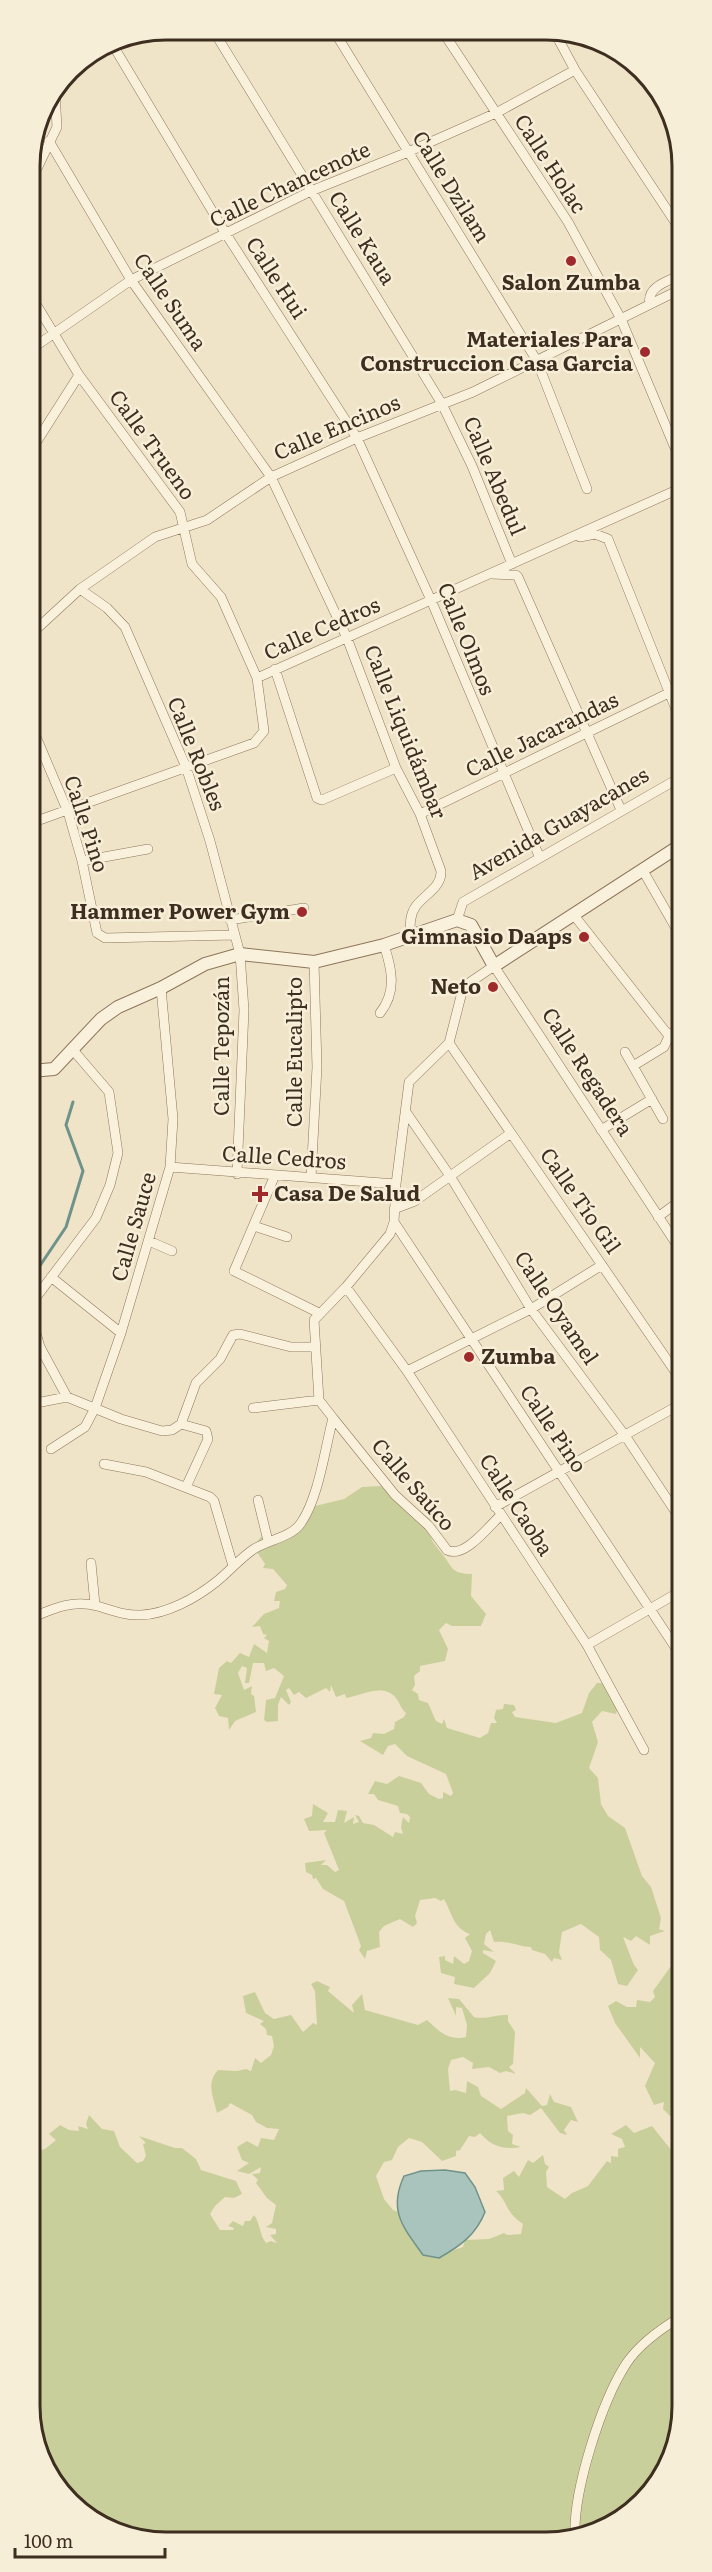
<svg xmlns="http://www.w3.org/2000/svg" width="712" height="2572" viewBox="0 0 712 2572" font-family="Literata,serif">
	<rect width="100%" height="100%" fill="#f0e4c8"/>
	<path fill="#c9cf9b" d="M381 1486C382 1488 399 1502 402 1504 412 1511 423 1512 432 1521 428 1541 432 1540 443 1555 453 1568 452 1574 472 1574L471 1596 486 1614 481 1626H452L446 1623 439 1630 448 1649 445 1661 420 1666V1671L414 1676 415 1685 412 1690 418 1694 419 1700 428 1703 436 1721 442 1724 444 1719 447 1728 480 1738 488 1733 491 1723H497L494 1718 496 1710 503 1709 504 1704 514 1705 516 1710 512 1712 515 1717 556 1723 582 1713 589 1693 597 1683C617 1683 621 1696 616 1714L602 1711 592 1722 598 1742 589 1768 598 1778 601 1804 608 1816 625 1828 642 1876 651 1887 661 1918 659 1929 665 1931 650 1936V1945L636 1936 631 1941 623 1937 634 1965 638 1970 627 1986 618 1984 611 1960 600 1950 599 1937 581 1924 562 1932 559 1952 562 1960 554 1958 552 1962 545 1954 532 1950 531 1947C518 1947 508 1940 494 1942L490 1930 486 1934 484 1944 494 1952 483 1950V1953L496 1961 490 1973 474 1988 454 1984 455 1977 441 1973 439 1957 445 1956V1960L453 1964 454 1956 464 1964 469 1961 472 1951 465 1938 470 1934C453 1928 452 1913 444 1899L441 1901 435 1898 420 1900 415 1916 417 1923 413 1927 400 1919 384 1926 379 1932 380 1947 367 1951 365 1959 359 1950 361 1946 344 1901 323 1889 316 1878 313 1879 312 1875 306 1872 305 1863 326 1860 321 1865H327L335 1872 339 1870 324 1833 327 1830 309 1831 304 1819 312 1816 313 1804 328 1813 323 1822H335L338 1810 347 1811 344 1823 354 1817 353 1824 359 1822 355 1815 359 1816 363 1823 374 1825 393 1837 395 1832 403 1834 401 1827 403 1817 409 1823 410 1817 407 1814 400 1813 398 1806 378 1800 374 1794H368L375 1781 387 1784 399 1776 421 1783 429 1794 439 1799 443 1798V1792L451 1796 453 1793 446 1774 407 1756 395 1744 388 1746 383 1755 360 1741 371 1738 373 1733 384 1734 394 1729 395 1722 404 1717 406 1713C400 1708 400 1702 395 1697 382 1683 361 1696 346 1698L345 1694 336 1697 331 1685 330 1692 326 1688 306 1698 299 1692 294 1695 289 1688 286 1690 291 1702 289 1705 281 1697 278 1705V1721L267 1722 264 1720 266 1700 275 1698 284 1676 274 1668 266 1671 264 1663H253L249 1683H245L247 1668 242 1666 238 1673 244 1690 252 1686 251 1694 254 1696 256 1712 235 1721 229 1730 228 1718 219 1716 215 1708 222 1695 214 1694 219 1668 227 1661 231 1663 240 1653 249 1657 254 1644 267 1653 269 1641 264 1638 267 1635 263 1634 260 1626 252 1627 264 1614 279 1608 280 1601H274L276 1592 285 1589 287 1585 273 1569 263 1568 265 1564 253 1546 261 1537 294 1533 307 1505 315 1506 344 1499 362 1487Z
		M682 1961V2118L675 2115 670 2116 663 2109 664 2102 654 2105 645 2086 655 2063 640 2047V2058L615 2023 608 2006 616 2001 627 2007H636L637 2000 650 2002 655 1997 653 1991 671 1966H676Z
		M317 1981 330 1987 328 1991 354 2013 352 2005 362 1994 365 2010 418 2025 427 2020C439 2031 448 2041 466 2037L467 2025 462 2008 456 2007V2016L448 1998 459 1999 474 2017C487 2020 495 2014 508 2015V2021L515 2032 513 2064 509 2067 516 2074 506 2071 500 2073 489 2067 472 2069 473 2063 463 2057 451 2060 448 2069 450 2091 455 2090 466 2093 467 2081 478 2087 481 2096 501 2109 525 2093 526 2088 542 2106 547 2105 550 2094 554 2102 571 2107 578 2122 571 2120 564 2130 567 2135 560 2133 541 2108 530 2115 523 2113 507 2116 508 2131 513 2135 512 2144 521 2147C503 2150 491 2146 480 2133L475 2137 469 2136 460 2150 456 2151V2156L442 2161 422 2142 409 2138 398 2147 392 2160 384 2162 376 2176 384 2199 393 2210 405 2214 447 2252 463 2247 465 2240 489 2239 504 2233 507 2235 521 2234 523 2224C504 2211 509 2203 496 2191L504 2190 503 2178 514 2171 519 2177 528 2160 533 2163 543 2155 545 2164 549 2167 546 2172 547 2187 565 2199 572 2193 588 2186 607 2161 611 2163V2156L618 2157V2149L625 2147 622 2139 611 2134 626 2125 634 2133 652 2126 672 2151 682 2149V2414L648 2496 606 2528 563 2541 140 2539 70 2502 31 2423V2148L35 2151 45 2149 56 2140 49 2134 60 2125 69 2130 79 2131 78 2126 88 2129 86 2124 89 2115 102 2129 114 2131 120 2147 137 2163 143 2161 146 2156 143 2144 146 2143 139 2136 175 2148H182L196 2159 201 2170 236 2181 242 2194 234 2198 225 2197 215 2206 210 2214 220 2230H233L234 2228 228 2226 233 2221 243 2226 245 2221H250L254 2215C261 2225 259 2234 266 2243L271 2241 277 2243 270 2235 276 2234V2229L266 2227 272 2223 276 2205 267 2198 256 2183 258 2180 252 2174 260 2173 261 2167 249 2174 237 2171 249 2163 242 2160 237 2147 247 2141 258 2147 261 2138 274 2140 279 2129 267 2128 256 2122 252 2115 230 2103 228 2107 217 2113C213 2096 206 2083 218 2070L237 2071 246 2069 251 2071 255 2058 261 2063 271 2055 274 2046 272 2036 267 2035 266 2029 260 2024 264 2021 246 2013 243 1996 255 1992 265 2013 274 2019 291 2015 303 2032 313 2023 317 2025 315 1991 311 1984Z"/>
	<path fill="#a9c4bc" stroke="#6f938a" stroke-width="1.5" d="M445 2170 465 2173 475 2187 485 2212C476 2235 460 2246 439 2258L423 2255C403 2227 388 2211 404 2176L421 2171Z"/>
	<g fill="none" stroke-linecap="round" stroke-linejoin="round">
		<path stroke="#6f938a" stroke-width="3" d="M31 1279 66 1227 83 1171 66 1125 73 1102"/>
		<g stroke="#8d765c" stroke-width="10">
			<path id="minor" d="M213 30 442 404 472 466 512 564
				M334 31 537 361 587 489
				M443 32 568 222 621 319 675 448
				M555 33 575 70 681 231
				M111 42 226 234 357 438 431 600 539 856
				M49 141 131 280 271 477 347 638 396 768 420 814 441 871C442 887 425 894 416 906 410 914 410 924 410 934
				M30 183 57 127 55 93
				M30 294 79 375 180 512 192 564 221 597 257 678 264 731 254 743 31 823
				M650 304C646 287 668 281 681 275
				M30 350 131 280 311 191 408 152 496 113 575 70
				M30 452 79 375
				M580 537 595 534 608 539 681 722
				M491 574 516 575 518 577 621 810
				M80 589 107 608 125 627 186 767 210 841 240 954 244 1010 237 1174
				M30 635 80 589 155 537 207 520 271 477 357 438 473 392 681 289
				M275 669 317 798 322 800 396 768
				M257 678 681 488
				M31 725 68 812 82 861 97 933 105 938 234 935
				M420 814 681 687
				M82 861 148 849
				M642 869 681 937
				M573 914 669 1036
				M230 920 304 908
				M457 920 463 902 681 777
				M380 1013C397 992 392 969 384 945
				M449 1043 681 1380
				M625 1052 663 1119
				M633 1066 664 1047 669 1036 681 1026
				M406 1112 450 1176 531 1309 626 1437 681 1520
				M601 1130 652 1099
				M170 1167 396 1184
				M275 1175 234 1271 319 1313
				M311 1178 317 1067 314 962
				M394 1209 415 1201 511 1133
				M658 1217 681 1200
				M394 1222 681 1656
				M254 1226 287 1237
				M149 1241 172 1251
				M51 1277 121 1333
				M346 1287 407 1371 587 1645 644 1750
				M31 1304 96 1218 110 1185 118 1153 109 1092 73 1050
				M31 1316 40 1347 67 1397
				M407 1371 531 1309 602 1265
				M31 1404 67 1397 121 1419 162 1431 172 1430 181 1424 196 1383 220 1359 233 1335 240 1334 291 1347H314
				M253 1408 319 1400
				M333 1418 395 1495 429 1526 447 1550C464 1559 488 1527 500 1516
				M181 1424 206 1431 208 1439 186 1487
				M51 1449 85 1427 95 1408 121 1333 170 1167 173 1119 161 988
				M104 1464 146 1472 210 1497 214 1501 233 1566
				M258 1500 268 1541
				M495 1507 681 1404
				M91 1563 95 1605
				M31 1618C52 1609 73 1599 97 1606 112 1610 125 1616 141 1615 167 1614 196 1598 216 1582 229 1572 240 1558 254 1549 268 1540 292 1537 301 1523 319 1497 325 1448 333 1418L319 1400 314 1320 346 1287 390 1234 394 1222 396 1184 409 1082 449 1043 462 992 469 983 494 966 681 1251
				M587 1645 681 1591
				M575 2537C573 2491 601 2403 626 2364 639 2344 662 2328 682 2316"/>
		</g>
		<g stroke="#8d765c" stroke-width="14">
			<path id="tertiary" d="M31 1071 54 1069 101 1019 118 1007 161 988 205 964 240 954 314 962 384 945 457 920 471 925 494 966 681 845"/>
		</g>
		<use href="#minor" stroke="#faf1dc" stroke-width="9"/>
		<use href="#tertiary" stroke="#faf1dc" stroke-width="12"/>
	</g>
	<g fill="#9e2a2b" stroke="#f7eed8" stroke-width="2">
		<circle cx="571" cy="261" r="6"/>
		<circle cx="645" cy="352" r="6"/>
		<circle cx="302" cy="912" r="6"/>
		<circle cx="584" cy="937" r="6"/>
		<circle cx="493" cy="987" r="6"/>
		<path d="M257 1185h6v6h6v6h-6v6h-6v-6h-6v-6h6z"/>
		<circle cx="469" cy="1357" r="6"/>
	</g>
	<g text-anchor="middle" stroke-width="5" stroke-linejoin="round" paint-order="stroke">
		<g font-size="21" fill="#3d2e20" stroke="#f7eed8">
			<text transform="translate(550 164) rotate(57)" y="7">Calle Holac</text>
			<text transform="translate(290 185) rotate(-25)" y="7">Calle Chancenote</text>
			<text transform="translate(451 187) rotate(58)" y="7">Calle Dzilam</text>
			<text transform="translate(362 238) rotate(58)" y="7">Calle Kaua</text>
			<text transform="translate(276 278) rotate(57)" y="7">Calle Hui</text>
			<text transform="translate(170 302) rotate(56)" y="7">Calle Suma</text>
			<text transform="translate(337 428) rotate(-23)" y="7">Calle Encinos</text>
			<text transform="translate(152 445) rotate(54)" y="7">Calle Trueno</text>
			<text transform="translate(494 476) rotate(67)" y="7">Calle Abedul</text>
			<text transform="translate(322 629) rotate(-24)" y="7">Calle Cedros</text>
			<text transform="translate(466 639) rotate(68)" y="7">Calle Olmos</text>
			<text transform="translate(405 732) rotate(68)" y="7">Calle Liquidámbar</text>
			<text transform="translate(542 735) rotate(-26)" y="7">Calle Jacarandas</text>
			<text transform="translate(196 754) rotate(68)" y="7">Calle Robles</text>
			<text transform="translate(86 824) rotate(72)" y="7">Calle Pino</text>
			<text transform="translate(559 824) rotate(-30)" y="7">Avenida Guayacanes</text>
			<text transform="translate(222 1046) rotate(-90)" y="7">Calle Tepozán</text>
			<text transform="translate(295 1052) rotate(-90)" y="7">Calle Eucalipto</text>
			<text transform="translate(587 1072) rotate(57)" y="7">Calle Regadera</text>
			<text transform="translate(284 1158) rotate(4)" y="7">Calle Cedros</text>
			<text transform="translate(580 1201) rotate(55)" y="7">Calle Tío Gil</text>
			<text transform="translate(134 1227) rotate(-74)" y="7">Calle Sauce</text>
			<text transform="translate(556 1308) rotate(56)" y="7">Calle Oyamel</text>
			<text transform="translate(553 1429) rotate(56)" y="7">Calle Pino</text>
			<text transform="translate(413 1485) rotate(49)" y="7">Calle Saúco</text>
			<text transform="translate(516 1505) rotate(57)" y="7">Calle Caoba</text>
		</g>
		<g font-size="21" font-weight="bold" fill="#3d2e20" stroke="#f7eed8" text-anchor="end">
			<text x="571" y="290" text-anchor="middle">Salon Zumba</text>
			<text x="633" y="347">Materiales Para<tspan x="633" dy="24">Construccion Casa Garcia</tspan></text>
			<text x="290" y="919">Hammer Power Gym</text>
			<text x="572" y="944">Gimnasio Daaps</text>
			<text x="481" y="994">Neto</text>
			<text x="274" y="1201" text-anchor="start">Casa De Salud</text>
			<text x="481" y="1364" text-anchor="start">Zumba</text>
		</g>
	</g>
	<path d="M0 0H712V2572H0ZM166 40H546A126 126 0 0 1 672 166V2406A126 126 0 0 1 546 2532H166A126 126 0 0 1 40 2406V166A126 126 0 0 1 166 40Z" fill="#f7eed8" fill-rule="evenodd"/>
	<path fill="none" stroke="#3d2e20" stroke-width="3" d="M166 40H546A126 126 0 0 1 672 166V2406A126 126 0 0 1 546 2532H166A126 126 0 0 1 40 2406V166A126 126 0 0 1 166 40Z"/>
	<path d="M15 2548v9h150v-9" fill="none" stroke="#3d2e20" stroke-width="3"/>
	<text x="24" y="2548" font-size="18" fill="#3d2e20" stroke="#f7eed8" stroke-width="4.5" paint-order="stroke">100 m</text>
</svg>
